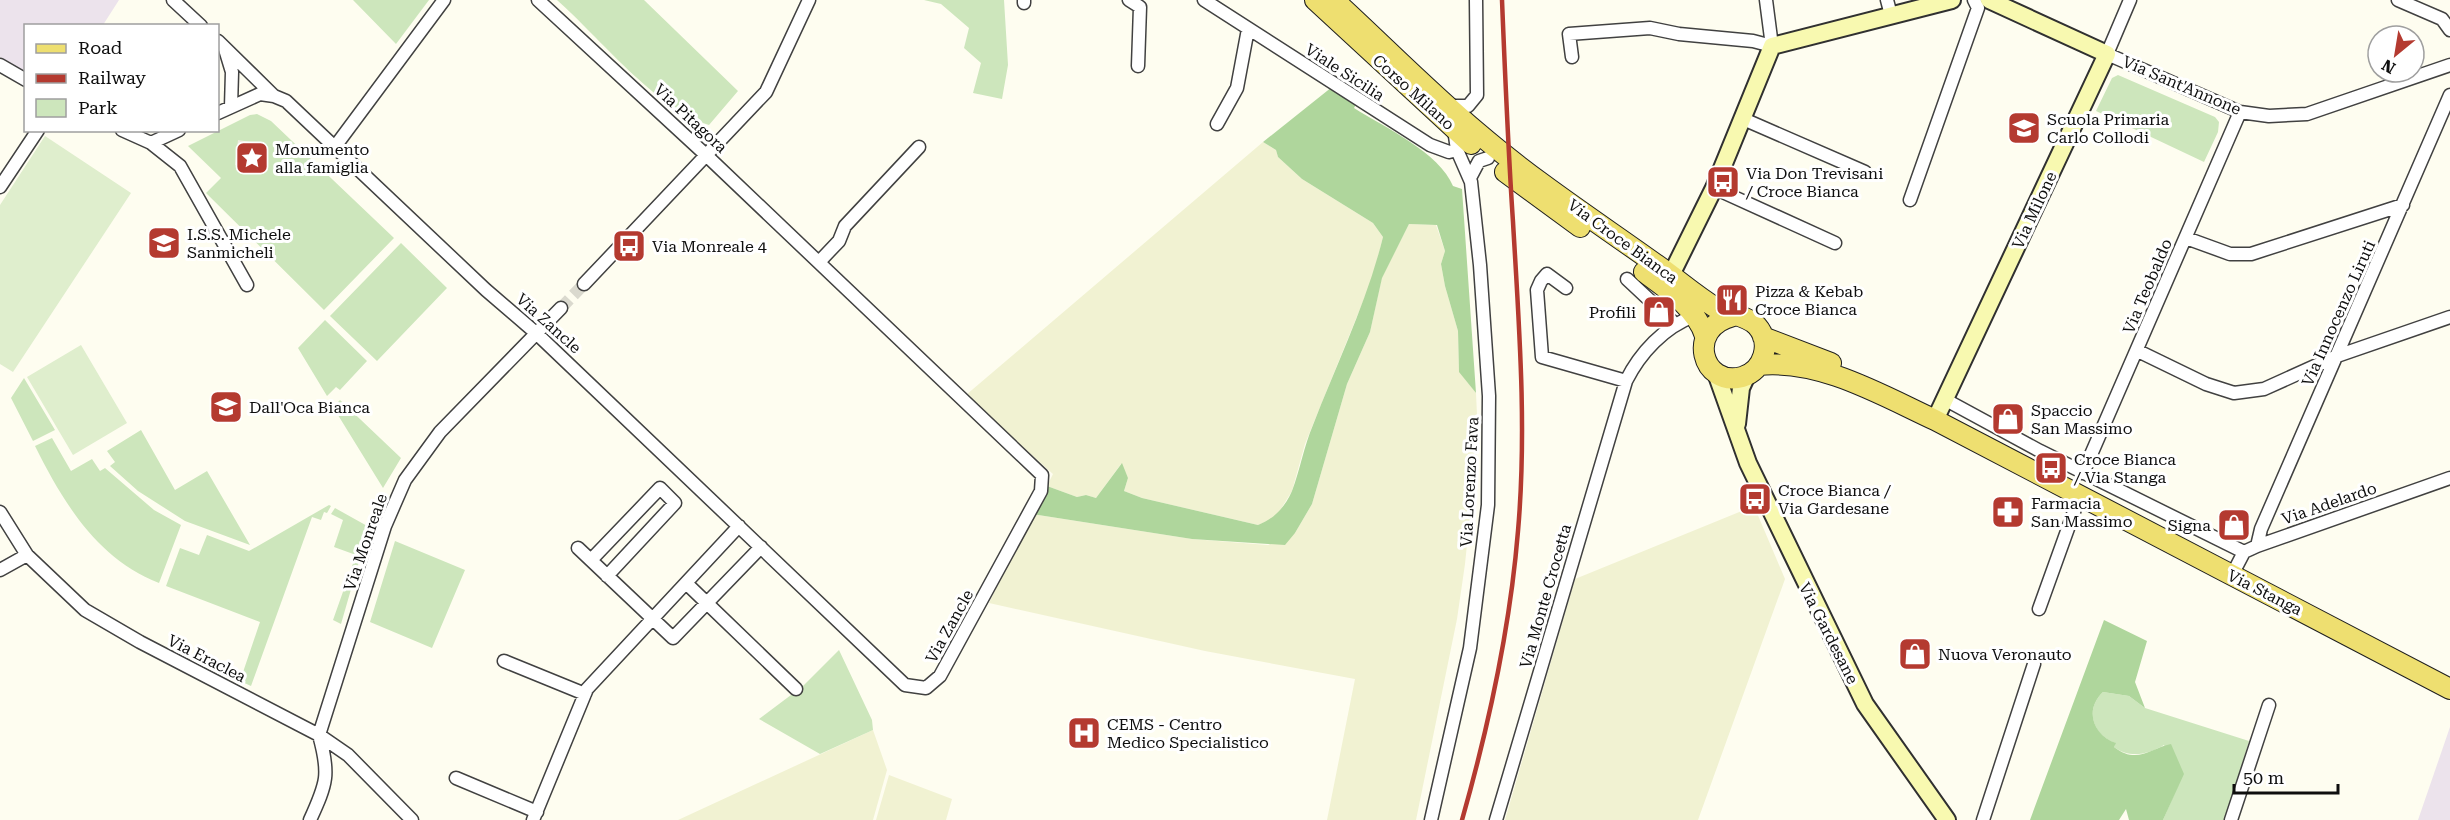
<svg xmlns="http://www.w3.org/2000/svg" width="2450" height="820" viewBox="0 0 2450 820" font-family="'Roboto Serif',serif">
	<rect width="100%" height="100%" fill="#fefdf0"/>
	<path fill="#ece3ec" d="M0 0H119L103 25 26 26 25 72 0 57Z
		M2450 727V820H2418Z"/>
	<path fill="#f1f2d2" d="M1263 142 1276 150 1278 157 1302 179 1373 223 1383 237 1373 277 1305 444 1292 491 1279 512 1270 520 1258 525 1142 498 1124 491 1128 478 1121 464 1096 498 1086 495 1077 497 1047 486 1053 474 966 395Z
		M1409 224 1436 225 1445 251 1441 264 1445 286 1458 331 1459 371 1476 393 1478 437 1465 564 1457 619 1416 820H1327L1355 679 1205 651 989 603 1032 514 1192 539 1268 545 1295 533 1312 504 1347 384 1370 332 1382 277Z
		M1754 506 1785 579 1698 820H1505L1575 579Z
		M873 730 887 770 873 820H678Z
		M889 775 952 799 946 820H876Z"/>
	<path fill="#cde6bc" d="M353 0H429L396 44Z
		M557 0H644L738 91 709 125C655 108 600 38 557 0Z
		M924 0H1004L1008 65 1002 99 973 93 981 63 964 48 969 28 941 4Z
		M2118 75 2215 117 2219 122 2218 132 2204 162 2096 111 2112 78Z
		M257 114 271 121 394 238 324 310 206 193 221 178 188 146 250 115Z
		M401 243 447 288 377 361 330 316Z
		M325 320 367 361 340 390 336 387 327 396 298 348Z
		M24 378 55 430 33 441 11 398Z
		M340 400 401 458 383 488 333 407Z
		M141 430 175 490 207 471 250 545 185 521 138 491 110 466 115 462 107 451Z
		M52 438 71 471 92 459 100 471 105 468 154 510 181 525 159 583C97 559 63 502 35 446Z
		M329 505 331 506 327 513 324 512 321 520 312 517 251 686 240 681 260 622 166 586 180 548 199 555 207 535 249 551Z
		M335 508 369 527 341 624 333 620 356 555 334 547 343 520 331 514Z
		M395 541 465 570 432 648 370 622Z
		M839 650 872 720 873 730 820 754 759 719 803 686Z
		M2103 692 2129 696 2145 708 2249 741 2225 820H2163L2180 781 2164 745C2149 754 2130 759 2114 747L2115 743C2093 735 2084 710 2103 692Z"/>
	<path fill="#afd69c" d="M1332 87 1357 102 1354 108C1384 127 1440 153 1453 186L1462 189 1476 393 1459 372 1458 331 1445 286 1441 264 1445 251 1437 225 1409 224 1382 278 1370 332 1347 384 1312 504 1295 533 1285 545 1192 539 1032 514 1047 486 1077 497 1086 495 1096 498 1122 463 1128 478 1124 491 1142 498 1258 525C1274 519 1285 507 1292 491 1300 470 1304 446 1313 425 1337 363 1367 302 1383 237L1373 223 1302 179 1278 157 1276 150 1263 142Z
		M2104 620 2147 641 2135 682 2145 708 2129 696 2103 692C2084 710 2093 735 2116 743L2114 747C2137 765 2151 748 2171 744L2184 774 2163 820H2129L2126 809 2119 820H2030Z"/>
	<path fill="#dfeecd" d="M45 136 131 193 13 372 0 364V205Z
		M81 345 127 423 73 455 27 377Z"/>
	<path fill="#eeecdf" d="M238 140 265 144 260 169 235 165Z"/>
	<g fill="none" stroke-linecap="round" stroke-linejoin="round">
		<path stroke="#dad9ce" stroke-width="12" stroke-dasharray="12 6" stroke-linecap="butt" d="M561 308 584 284"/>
		<g stroke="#414141" stroke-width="15">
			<path id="street" d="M173 0 201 26
				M1129 0 1140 7 1138 66
				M1204 0 1430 145 1449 152 1457 150
				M1887 0 1891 15
				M2130 0 2107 54 2240 112 2269 116 2307 114 2450 65
				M2398 0 2442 19 2450 30
				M1024 3V0
				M218 41 274 96 286 101 486 290 536 333 905 685 926 688 940 676 1041 491 1042 475 707 156 538 0
				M225 49 232 72 231 107
				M1572 57 1569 34 1650 28 1679 34 1753 41 1772 46 1766 0
				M0 65 26 80
				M1449 106H1468L1477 95 1476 0
				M218 113 260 94 274 96
				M1741 118 1865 172
				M1217 124 1237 88 1248 29
				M122 130 151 143 179 130
				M151 143 180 166 247 285
				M334 148 444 0
				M1470 178 1479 161 1488 158
				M0 187 38 130
				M1714 188 1835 243
				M1910 200 1973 22 1978 8 1974 0
				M2186 238 2230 254H2251L2403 205
				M819 262 839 241 845 226 919 147
				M1627 279 1675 324
				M584 284 766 92 809 0
				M1566 288 1547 274 1541 281 1537 290 1542 357 1626 381
				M2138 351 2206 384 2234 393 2264 389 2337 356 2450 317
				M1946 400 2040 451 2244 552
				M2083 473 2240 112
				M0 512 27 555 85 610 140 642 319 735 348 755 412 820
				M2257 546 2261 529 2450 95
				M578 548 673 638 761 547
				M591 560 660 488 675 503 607 576
				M0 570 27 555
				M2232 575 2244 552 2257 546 2450 478
				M686 583 796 689
				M2039 609 2080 495
				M504 661 585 694
				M319 735 385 526 405 480 440 432 561 308
				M456 778 537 812
				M310 820C327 783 330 774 319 735
				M533 820 587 689 739 526
				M1431 820 1470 648 1488 505 1489 396 1480 265 1471 182 1457 150 1454 129
				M1496 820 1626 381C1640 353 1664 327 1694 316
				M1983 820 2034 664
				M2231 820 2269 705"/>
		</g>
		<g stroke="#303030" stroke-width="20">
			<path id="secondary" d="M1671 275 1714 188 1772 46 1952 0
				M1716 373 1748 463 1865 704 1947 820
				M1935 420 2107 54 1989 0
				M1737 424 1741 388 1747 375"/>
		</g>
		<g stroke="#1f1f1f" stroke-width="22">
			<path id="primary" d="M1315 0 1471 144
				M1334 0C1382 44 1428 91 1478 133 1534 181 1597 222 1657 265 1677 279 1695 295 1716 308 1729 315 1747 315 1757 326 1772 343 1764 371 1742 377 1702 388 1685 328 1733 316
				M1505 172 1580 227
				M1644 272C1666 288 1697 309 1705 336
				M1763 337 1831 363
				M1759 365C1821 359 1881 395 1935 420L2450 689"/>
		</g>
		<use href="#street" stroke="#fff" stroke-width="12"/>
		<use href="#secondary" stroke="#f8f9b0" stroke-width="16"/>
		<use href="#primary" stroke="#eedf70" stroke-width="20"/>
		<path stroke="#b43a30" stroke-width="4.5" d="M1462 820C1489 725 1510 629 1518 531 1527 428 1519 325 1513 222 1508 148 1505 74 1502 0"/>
	</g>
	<defs>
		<g id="school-square" transform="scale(1.725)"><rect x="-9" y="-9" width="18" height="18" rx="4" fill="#b43a30" stroke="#fff"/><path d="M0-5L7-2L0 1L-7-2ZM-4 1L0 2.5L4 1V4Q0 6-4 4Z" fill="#fff"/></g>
		<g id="sight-square" transform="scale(1.725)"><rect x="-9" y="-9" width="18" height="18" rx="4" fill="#b43a30" stroke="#fff"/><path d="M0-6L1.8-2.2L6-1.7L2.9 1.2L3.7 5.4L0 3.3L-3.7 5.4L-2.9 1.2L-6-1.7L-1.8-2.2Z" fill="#fff"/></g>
		<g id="bus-square" transform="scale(1.725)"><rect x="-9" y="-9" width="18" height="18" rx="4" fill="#b43a30" stroke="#fff"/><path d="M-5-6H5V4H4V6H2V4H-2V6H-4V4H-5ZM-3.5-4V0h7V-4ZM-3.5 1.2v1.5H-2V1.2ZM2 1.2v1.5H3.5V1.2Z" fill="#fff"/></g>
		<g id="restaurant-square" transform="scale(1.725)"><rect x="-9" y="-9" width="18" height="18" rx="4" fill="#b43a30" stroke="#fff"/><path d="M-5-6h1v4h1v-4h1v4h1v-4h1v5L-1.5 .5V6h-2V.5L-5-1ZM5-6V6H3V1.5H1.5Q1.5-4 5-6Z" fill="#fff"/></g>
		<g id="shop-square" transform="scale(1.725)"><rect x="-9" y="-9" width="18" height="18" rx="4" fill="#b43a30" stroke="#fff"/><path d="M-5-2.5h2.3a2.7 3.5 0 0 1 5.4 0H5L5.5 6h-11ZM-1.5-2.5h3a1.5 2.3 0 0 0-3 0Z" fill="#fff"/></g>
		<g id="pharmacy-square" transform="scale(1.725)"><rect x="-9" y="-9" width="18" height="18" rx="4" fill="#b43a30" stroke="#fff"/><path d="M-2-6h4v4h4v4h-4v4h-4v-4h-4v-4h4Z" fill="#fff"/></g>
		<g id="hospital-square" transform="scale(1.725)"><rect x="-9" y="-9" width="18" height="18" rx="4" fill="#b43a30" stroke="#fff"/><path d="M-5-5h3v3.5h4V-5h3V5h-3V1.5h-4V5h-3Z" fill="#fff"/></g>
	</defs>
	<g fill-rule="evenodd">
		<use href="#school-square" x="2024" y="128"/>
		<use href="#sight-square" x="252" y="158"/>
		<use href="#bus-square" x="1723" y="182"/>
		<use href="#school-square" x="164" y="243"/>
		<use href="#bus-square" x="629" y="246"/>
		<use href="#restaurant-square" x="1732" y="300"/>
		<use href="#shop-square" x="1659" y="312"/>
		<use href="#school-square" x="226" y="407"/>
		<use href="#shop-square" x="2008" y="419"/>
		<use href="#bus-square" x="2051" y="468"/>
		<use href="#bus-square" x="1755" y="499"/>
		<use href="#pharmacy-square" x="2008" y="512"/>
		<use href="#shop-square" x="2234" y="525"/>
		<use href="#shop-square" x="1915" y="654"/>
		<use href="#hospital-square" x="1084" y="733"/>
	</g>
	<g text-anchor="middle" stroke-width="6" stroke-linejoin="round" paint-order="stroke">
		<g font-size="16" fill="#0e0e0e" stroke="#fff">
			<text transform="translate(1345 72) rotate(33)" y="6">Viale Sicilia</text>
			<text transform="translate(2182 85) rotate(23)" y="6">Via Sant'Annone</text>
			<text transform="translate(1414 92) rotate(42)" y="6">Corso Milano</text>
			<text transform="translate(691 118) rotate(43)" y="6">Via Pitagora</text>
			<text transform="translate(2034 210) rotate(-65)" y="6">Via Milone</text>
			<text transform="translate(1623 241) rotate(36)" y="6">Via Croce Bianca</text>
			<text transform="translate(2147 286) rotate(-67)" y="6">Via Teobaldo</text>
			<text transform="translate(2338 313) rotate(-66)" y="6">Via Innocenzo Liruti</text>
			<text transform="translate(549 323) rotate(42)" y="6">Via Zancle</text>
			<text transform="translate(1469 482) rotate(-87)" y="6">Via Lorenzo Fava</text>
			<text transform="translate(2329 503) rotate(-19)" y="6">Via Adelardo</text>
			<text transform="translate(365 542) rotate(-71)" y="6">Via Monreale</text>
			<text transform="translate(2265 592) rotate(27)" y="6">Via Stanga</text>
			<text transform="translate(1545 596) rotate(-74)" y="6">Via Monte Crocetta</text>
			<text transform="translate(949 626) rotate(-61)" y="6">Via Zancle</text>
			<text transform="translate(1829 633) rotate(63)" y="6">Via Gardesane</text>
			<text transform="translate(207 658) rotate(27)" y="6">Via Eraclea</text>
		</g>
		<g font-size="16" fill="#0e0e0e" stroke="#fff" text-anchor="start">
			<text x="2047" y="125">Scuola Primaria<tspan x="2047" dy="18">Carlo Collodi</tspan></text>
			<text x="275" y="155">Monumento<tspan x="275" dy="18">alla famiglia</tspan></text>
			<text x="1746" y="179">Via Don Trevisani<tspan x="1746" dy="18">/ Croce Bianca</tspan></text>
			<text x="187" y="240">I.S.S. Michele<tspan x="187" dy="18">Sanmicheli</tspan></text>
			<text x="652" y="252">Via Monreale 4</text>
			<text x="1755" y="297">Pizza &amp; Kebab<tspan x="1755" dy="18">Croce Bianca</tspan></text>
			<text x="1636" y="318" text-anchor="end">Profili</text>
			<text x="249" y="413">Dall'Oca Bianca</text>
			<text x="2031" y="416">Spaccio<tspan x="2031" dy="18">San Massimo</tspan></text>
			<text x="2074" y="465">Croce Bianca<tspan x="2074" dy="18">/ Via Stanga</tspan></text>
			<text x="1778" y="496">Croce Bianca /<tspan x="1778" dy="18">Via Gardesane</tspan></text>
			<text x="2031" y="509">Farmacia<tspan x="2031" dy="18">San Massimo</tspan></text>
			<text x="2211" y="531" text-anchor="end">Signa</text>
			<text x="1938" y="660">Nuova Veronauto</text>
			<text x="1107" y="730">CEMS - Centro<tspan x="1107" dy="18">Medico Specialistico</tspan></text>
		</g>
	</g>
	<rect x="24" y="24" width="195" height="108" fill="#ffffff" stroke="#9f9f9f" stroke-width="1.5"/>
	<rect x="36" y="44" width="30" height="9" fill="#eedf70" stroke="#9f9f9f" stroke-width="1.5"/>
	<text x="78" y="54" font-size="18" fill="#0e0e0e">Road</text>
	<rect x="36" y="74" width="30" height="9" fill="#b43a30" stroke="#9f9f9f" stroke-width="1.5"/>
	<text x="78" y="84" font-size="18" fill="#0e0e0e">Railway</text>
	<rect x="36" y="99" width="30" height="18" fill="#cde6bc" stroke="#9f9f9f" stroke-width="1.5"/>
	<text x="78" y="114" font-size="18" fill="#0e0e0e">Park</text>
	<g transform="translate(2396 54) rotate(210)"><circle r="28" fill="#ffffff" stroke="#9f9f9f" stroke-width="1.5"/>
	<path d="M0-4.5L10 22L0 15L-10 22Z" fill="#b43a30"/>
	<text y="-9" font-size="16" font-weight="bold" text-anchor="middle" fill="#0e0e0e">N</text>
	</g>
	<path d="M2234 784v9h104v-9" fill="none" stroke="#0e0e0e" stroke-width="3"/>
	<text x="2243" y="784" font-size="18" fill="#0e0e0e" stroke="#ffffff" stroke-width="4.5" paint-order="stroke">50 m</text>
</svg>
